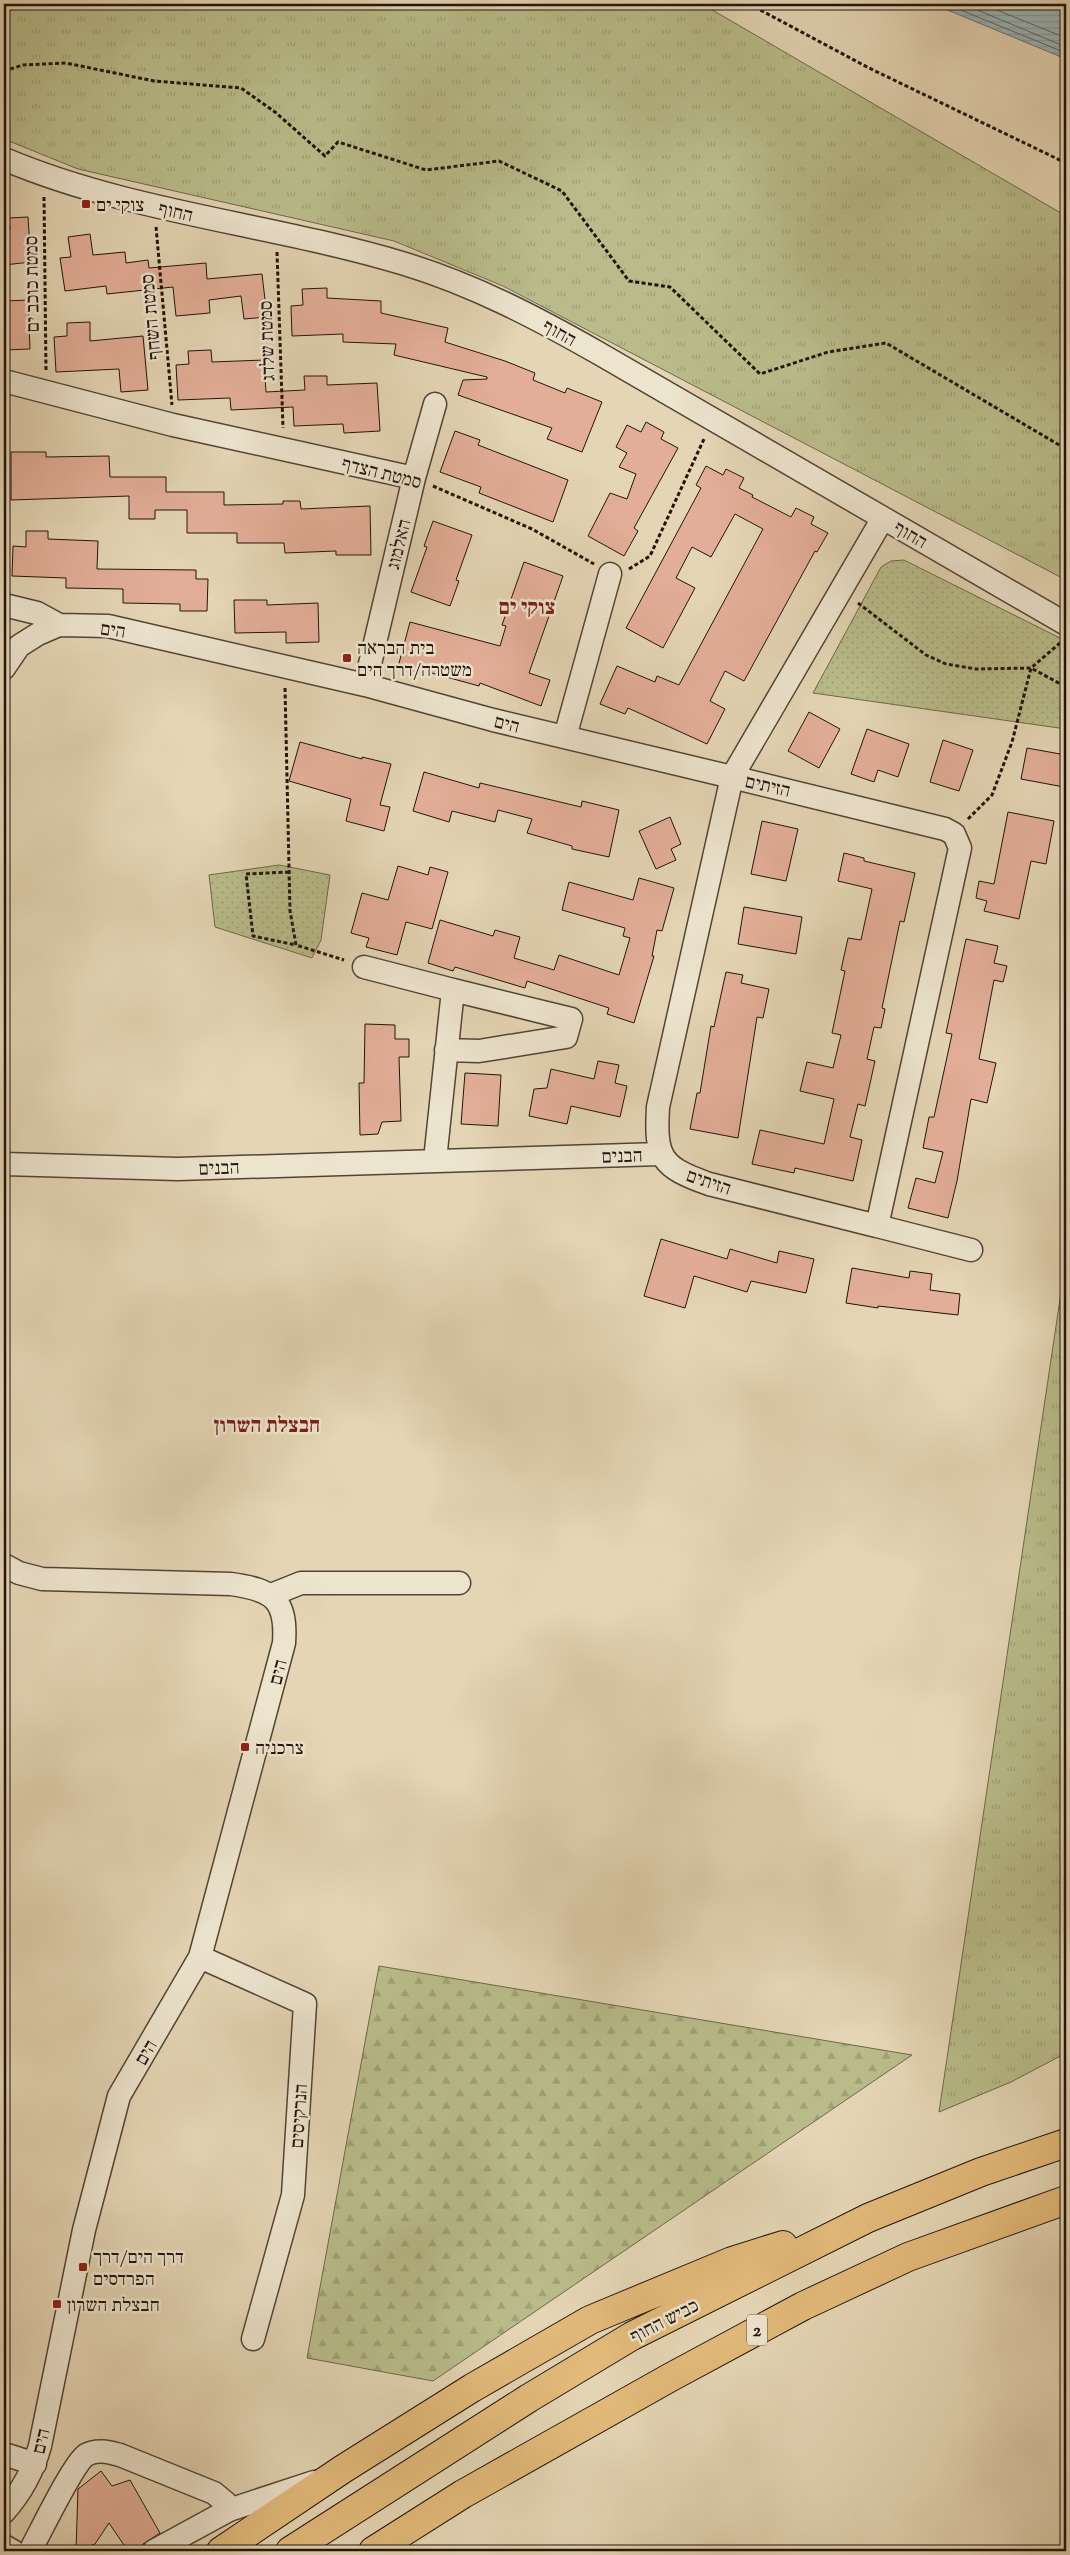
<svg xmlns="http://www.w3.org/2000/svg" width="1070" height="2555" viewBox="0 0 1070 2555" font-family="'Sorts Mill Goudy','Frank Ruhl Libre',serif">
	<defs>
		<pattern id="grass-tufts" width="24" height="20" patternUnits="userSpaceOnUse" patternTransform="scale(1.25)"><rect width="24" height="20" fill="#b9bc8a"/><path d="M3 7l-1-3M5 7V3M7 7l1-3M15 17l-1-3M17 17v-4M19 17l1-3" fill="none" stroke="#9fa176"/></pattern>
		<pattern id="forest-firs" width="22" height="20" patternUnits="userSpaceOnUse" patternTransform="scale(1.25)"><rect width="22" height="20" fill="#b9bc8a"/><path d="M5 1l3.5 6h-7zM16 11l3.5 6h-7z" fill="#9fa176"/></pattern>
		<pattern id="park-dots" width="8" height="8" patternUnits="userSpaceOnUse" patternTransform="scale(1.25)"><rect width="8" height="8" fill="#b9bc8a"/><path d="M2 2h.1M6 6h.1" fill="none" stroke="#9fa176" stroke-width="1.8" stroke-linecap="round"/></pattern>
		<pattern id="water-rules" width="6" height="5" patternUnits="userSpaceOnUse" patternTransform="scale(1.25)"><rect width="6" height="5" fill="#9bb6b9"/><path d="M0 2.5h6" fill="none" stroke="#859c9e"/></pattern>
	</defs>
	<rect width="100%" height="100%" fill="#e4d5b4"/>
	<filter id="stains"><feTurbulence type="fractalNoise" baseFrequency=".004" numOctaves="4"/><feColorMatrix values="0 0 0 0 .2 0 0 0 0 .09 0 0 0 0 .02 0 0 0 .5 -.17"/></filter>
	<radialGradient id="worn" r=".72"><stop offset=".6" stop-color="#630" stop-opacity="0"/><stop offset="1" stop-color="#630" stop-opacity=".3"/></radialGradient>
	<path fill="url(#grass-tufts)" stroke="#6d684b" d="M4 4H693L709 8 1066 216V580L503 286 394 241 78 169 4 139Z
		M1066 1259V2053L1011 2082 939 2112Z"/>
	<path fill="url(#forest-firs)" stroke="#6d684b" d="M379 1966 912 2055 433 2381 307 2358Z"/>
	<path fill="url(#park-dots)" stroke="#6d684b" d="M904 560 1066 641V729L813 693 881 567 891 561Z
		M279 865 330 875 321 940 312 958 215 927 209 875Z"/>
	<path fill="url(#water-rules)" stroke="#6a7574" d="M933 4H1066V59Z"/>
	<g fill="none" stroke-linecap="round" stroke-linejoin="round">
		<path stroke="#5e6562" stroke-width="1" d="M946 4 1066 53
			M963 4 1066 47
			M982 4 1066 38"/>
	</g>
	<path fill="#e3ae98" stroke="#21140c" d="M28 217 31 262 4 265V229H10L9 218Z
		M90 234 93 255 125 252 126 263 148 260 149 268 206 263 207 279 262 274 267 317 244 319 241 296 209 300 210 313 176 316 173 287 107 294 106 286 65 291 60 258 71 257 68 237Z
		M327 288V298L381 301V313L448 328 445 342 505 361 535 373 533 380 565 393 567 388 602 402 582 452 547 439 552 428 458 395 463 380 487 379V377L394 355 396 344 343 342V334L292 336 291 306 303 305 302 289Z
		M28 300 30 349 4 350 5 301Z
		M90 322V341L143 336 148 390 121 392 119 369 56 372 54 337 67 336V323Z
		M211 350 212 362 264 360 266 392 305 390 304 376H327V385L377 383 380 431 344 433 343 424 294 426 293 407 231 410 230 398 178 400 176 365 189 364 188 351Z
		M646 422 664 432 661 439 678 448 634 528 638 531 624 556 588 536 610 493 627 499 636 474 619 467 627 453 616 447 627 425 641 432Z
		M455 431 480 440 478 445 568 480 553 522 479 493 481 487 440 472Z
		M11 452H46V457L109 456 110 477H166V492H224V505L283 504V501H300L301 509 370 506 371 555H336V551L285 553 284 543H237V533H187V510H155V519H129V496L11 500Z
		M706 466 723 475 726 469 744 478 739 488 753 495 752 497 791 517 796 508 814 517 811 524 828 533 817 552 815 551 744 681 725 671 710 701 725 709 707 744 628 708 625 714 600 704 617 666 655 682 657 676 679 685 763 529 735 514 711 557 692 547 676 578 695 588 663 648 626 628 701 488 696 485Z
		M433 521 472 535 456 580 459 581 450 606 411 592 427 547 424 546Z
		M26 531H48V539L98 541 97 569 196 570V579H208L207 611H180V604L123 603V589L66 588V578L12 576 13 546 26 547Z
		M524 562 563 576 529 673 550 680 541 706 480 683 479 686 428 672 427 675 398 667 410 622 500 646 506 626 502 625Z
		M234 600H267V605L318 603 319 642 286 643V632L235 633Z
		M809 712 840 729 819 768 788 751Z
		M867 729 909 744 898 777 878 770 874 782 851 774Z
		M943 740 973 750 959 791 930 782Z
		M300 742 362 759V757L391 764 380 805 390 807 384 831 346 821 351 799 289 781Z
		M1027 748 1066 755 1064 787 1021 779Z
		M424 772 479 788 480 783 581 807 582 801 619 810 609 857 572 849V846L527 833 532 819 498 810 495 822 452 811 449 822 413 811Z
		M1008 812 1054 821 1046 864 1031 861 1019 919 984 911 987 901 976 898 979 881 994 884Z
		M670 817 681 844 671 849 676 860 656 869 639 831Z
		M762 821 798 829 786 881 751 874Z
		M844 853 864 858V861L915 873 904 922 900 921 882 1008 885 1009 881 1028 874 1027 867 1059 875 1061 865 1106 858 1104 850 1137 862 1140 853 1181 795 1168 794 1173 752 1164 760 1130 824 1144 834 1099 800 1091 807 1062 833 1068 841 1035 832 1033 845 971 841 970 848 938 861 940 872 889 838 881Z
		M398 866 428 875 430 867 448 872 432 929 406 922 397 955 366 947 369 938 351 933 362 893 388 900Z
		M639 878 674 888 662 931 657 930 652 956H654L634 1023 607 1014 609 1008 527 981 525 988 455 967 453 971 428 963 440 920 493 936 495 930 520 937 514 958 554 970 559 955 619 975 630 938 623 936 625 928 562 910 569 882 633 900Z
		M744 907 802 917 796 954 738 944Z
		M966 939 998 946 994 963 1007 966 1003 982 994 980 979 1059 996 1063 987 1103 971 1099 957 1181 948 1218 908 1208 916 1178 935 1183 943 1152 923 1148 929 1117H934L952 1034 946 1033Z
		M726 972 743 975 741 983 769 989 763 1018 757 1017 738 1138 690 1129 697 1093H700L711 1026 714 1027Z
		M365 1024 395 1025V1039H409V1057H399L401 1121 382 1122 378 1134 360 1135 359 1083H364Z
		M598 1061 619 1065 615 1083 627 1086 620 1117 571 1106 567 1124 529 1116 534 1089 547 1088 551 1069 594 1079Z
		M465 1073 501 1075 498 1126 461 1124Z
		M661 1239 727 1259 730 1249 777 1263 779 1251 814 1259 806 1293 751 1281 747 1292 694 1276 685 1308 644 1296Z
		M852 1268 909 1278 910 1271 932 1274 930 1290 960 1294 958 1315 878 1306V1308L846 1303Z
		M101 2471 112 2486 130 2480 160 2533 143 2544 141 2551H128L109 2523 95 2544 76 2551 78 2489Z"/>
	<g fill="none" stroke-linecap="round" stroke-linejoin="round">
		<g stroke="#524436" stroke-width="25">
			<path id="minor" d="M4 159C132 213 273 224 405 264 474 285 537 318 600 354L1066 624
				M4 381 173 425 414 478
				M4 605 37 613 59 625
				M4 668 19 646 38 634 59 625 108 626 365 685 493 720 732 777 945 829 954 834 960 848 877 1226 709 1184C661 1167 655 1158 658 1107L732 777 883 518
				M365 685 414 478 435 404
				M565 737 610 574
				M364 967 453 990
				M435 1160 453 990 571 1019 566 1037 479 1051 446 1050
				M4 1164 178 1169 660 1154
				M877 1226 971 1250
				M4 1565 19 1573 42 1579 231 1584C273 1590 287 1599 284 1643L200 1957 119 2096 84 2230 40 2446C33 2471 21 2493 4 2512
				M271 1595 301 1583H459
				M200 1957 305 2004 293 2195 253 2339
				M4 2454 35 2464
				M4 2546 13 2551
				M30 2551C40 2533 73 2464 86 2455 97 2449 108 2452 120 2455L214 2493 226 2503 229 2510
				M154 2551 229 2510 314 2482"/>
		</g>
		<g stroke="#21140c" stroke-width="30">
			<path id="highway" d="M221 2551 343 2469 472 2388 590 2320 732 2261 783 2245
				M290 2551 529 2398 632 2336 868 2218 981 2172 1066 2143
				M373 2551 463 2494 671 2377 803 2306 908 2257 1066 2200"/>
		</g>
		<path stroke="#21140c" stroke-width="3" stroke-dasharray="4 2.5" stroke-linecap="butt" d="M749 4 869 68 1066 163
			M4 71 23 65 66 63 154 81 241 88 275 112 325 156 338 142 426 170 499 161 562 191 629 281 670 287 760 374 828 352 886 343 1066 449
			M44 197 46 371
			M156 227 172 405
			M277 252 283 428
			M433 486 532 529 594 564
			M629 569 650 556 704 439
			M858 603 926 655 946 664 976 669 1031 668 1066 687
			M285 688 290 911 296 945 344 960
			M968 819 992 795 1012 742 1031 668 1060 643
			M289 872 246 874 253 936 296 945"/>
		<use href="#minor" stroke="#ede4ce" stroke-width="22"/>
		<use href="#highway" stroke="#e2ba7a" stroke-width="28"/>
	</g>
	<g fill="#8f2418" stroke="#ede4ce" stroke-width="2">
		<rect x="81" y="199" width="10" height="10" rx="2.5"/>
		<rect x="342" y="653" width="10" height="10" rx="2.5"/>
		<rect x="240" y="1742" width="10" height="10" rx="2.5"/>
		<rect x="78" y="2262" width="10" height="10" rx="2.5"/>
		<rect x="52" y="2299" width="10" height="10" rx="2.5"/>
	</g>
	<g text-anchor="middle" stroke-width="5" stroke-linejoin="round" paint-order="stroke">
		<rect fill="#ede4ce" stroke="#5e5246" stroke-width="1" x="747" y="2314.5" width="20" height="31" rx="4"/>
		<g font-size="18" font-weight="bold" fill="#21140c">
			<text x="757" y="2336">2</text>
		</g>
		<g font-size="19" fill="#21140c" stroke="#ede4ce" text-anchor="start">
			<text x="96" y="211">צוקי ים</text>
			<text x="357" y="654">בית הבראה<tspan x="357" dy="22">משטרה/דרך הים</tspan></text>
			<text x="255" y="1754">צרכניה</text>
			<text x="93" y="2263">דרך הים/דרך<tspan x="93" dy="22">הפרדסים</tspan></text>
			<text x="67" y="2311">חבצלת השרון</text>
		</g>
		<g font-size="19" fill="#21140c" stroke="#ede4ce">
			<text transform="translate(176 211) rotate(13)" y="7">החוף</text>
			<text transform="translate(31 284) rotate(-91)" y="7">סמטת כוכב ים</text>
			<text transform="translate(150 317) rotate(-95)" y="7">סמטת השחף</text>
			<text transform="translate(560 332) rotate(29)" y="7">החוף</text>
			<text transform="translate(266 341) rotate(-92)" y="7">סמטת שלדג</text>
			<text transform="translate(382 472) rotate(14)" y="7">סמטת הצדף</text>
			<text transform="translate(911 534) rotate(30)" y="7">החוף</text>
			<text transform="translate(398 544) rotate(-76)" y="7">האלמוג</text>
			<text transform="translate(113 629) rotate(8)" y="7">הים</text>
			<text transform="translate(507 723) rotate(14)" y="7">הים</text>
			<text transform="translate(768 785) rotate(13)" y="7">הזיתים</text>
			<text transform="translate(622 1155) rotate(-2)" y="7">הבנים</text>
			<text transform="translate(219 1167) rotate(-2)" y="7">הבנים</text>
			<text transform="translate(709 1181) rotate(19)" y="7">הזיתים</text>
			<text transform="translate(277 1672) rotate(-76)" y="7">הים</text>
			<text transform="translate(145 2052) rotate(-60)" y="7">הים</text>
			<text transform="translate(298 2116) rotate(-86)" y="7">הנרקיסים</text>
			<text transform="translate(664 2320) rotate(-27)" y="7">כביש החוף</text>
			<text transform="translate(40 2441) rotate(-77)" y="7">הים</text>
		</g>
		<g font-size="21" font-weight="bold" fill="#7a1f14" stroke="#ede4ce">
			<text x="527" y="614">צוקי ים</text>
			<text x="267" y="1432">חבצלת השרון</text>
		</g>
	</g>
	<rect width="1070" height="2555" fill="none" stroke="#e4d5b4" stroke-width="20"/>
	<rect x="5" y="5" width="1060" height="2545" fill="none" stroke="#21140c" stroke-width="2.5"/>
	<rect x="10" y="10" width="1050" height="2535" fill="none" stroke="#21140c"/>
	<rect width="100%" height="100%" filter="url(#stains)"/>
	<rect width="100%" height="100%" fill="url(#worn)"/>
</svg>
